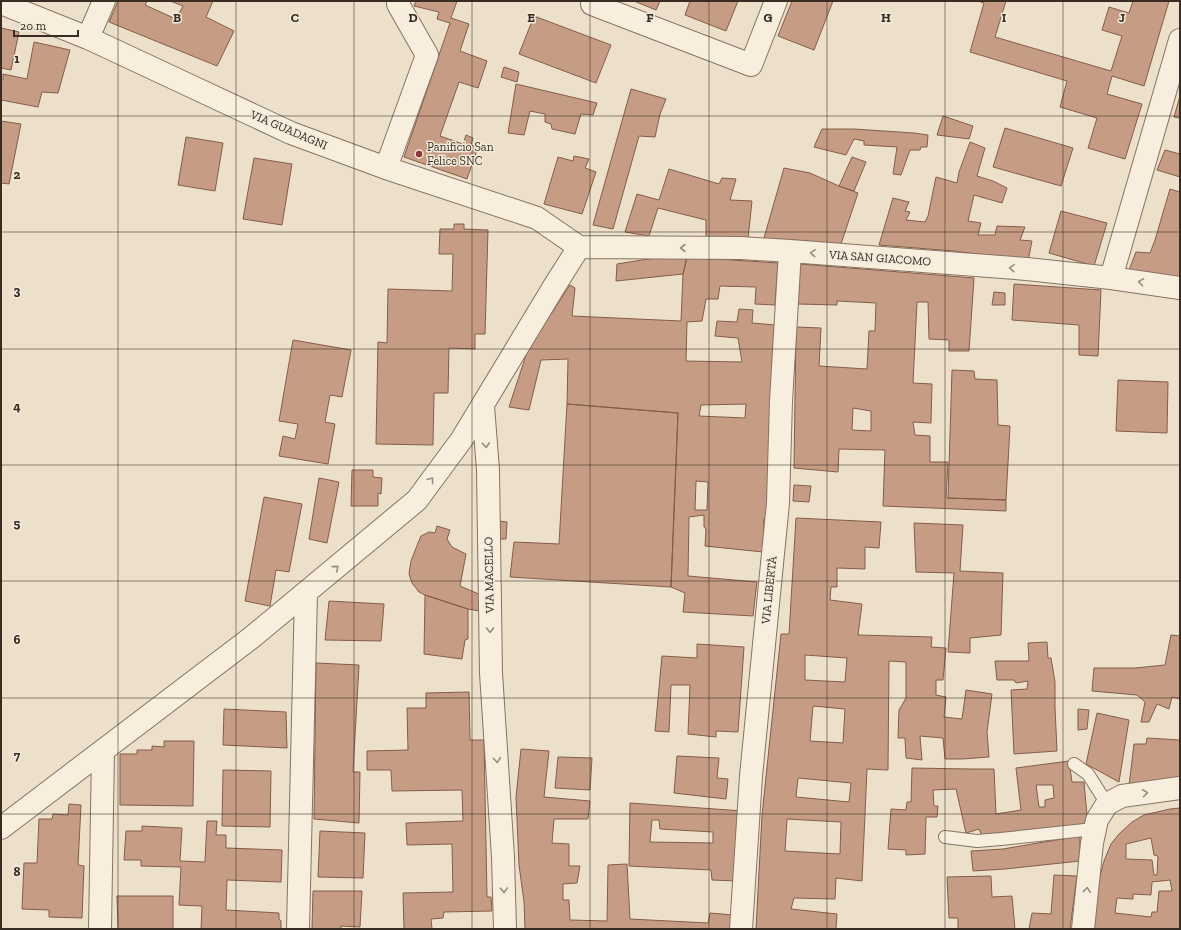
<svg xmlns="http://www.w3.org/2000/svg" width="1181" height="930" viewBox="0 0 1181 930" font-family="'Zilla Slab',serif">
	<rect width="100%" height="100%" fill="#ece0cb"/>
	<path fill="#c69c85" stroke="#845d49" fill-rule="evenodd" d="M118 1H147L145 5 176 19 183 6 170 1H213L206 17 234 31 217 66 109 22Z
		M416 1H457L451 18 469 24 460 51 487 61 478 88 459 82 440 136 463 144 466 135 473 138 471 145 478 147 467 179 404 157 450 23 437 19 439 12 414 6Z
		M634 1H660L656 10Z
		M690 1H738L726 31 685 15Z
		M792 1H833L814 50 778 36Z
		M978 1H1006L995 37 1111 71 1122 36 1102 30 1109 7 1129 13 1133 1H1169L1144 86 1112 76 1107 94 1142 104 1125 159 1088 148 1097 118 1060 107 1067 81 970 52 984 3Z
		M534 16 611 45 596 83 519 54Z
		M1 28 19 32 11 70 1 68Z
		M34 42 70 50 58 93 42 92 38 107 1 100V80H3V74L27 79Z
		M504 67 519 72 517 82 501 77Z
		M516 84 597 103 593 115 581 114 575 134 552 129 551 124 545 122V114L530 111 524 135 508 133Z
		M631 89 666 99 660 114 655 137 639 136 613 229 593 225Z
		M1180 96V118L1174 117Z
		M943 116 973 126 969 139 937 135Z
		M1 121 21 124 9 184 1 183Z
		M1005 128 1073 148 1061 186 993 167Z
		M822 129H854L914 133 928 135 927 147H921L920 150H910L901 175 893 174 897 147 864 145V141L854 139 846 155 814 147Z
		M186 137 223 143 215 191 178 185Z
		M970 142 985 148 977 176 993 181 1007 188 1002 203 974 195 968 221 981 223 978 235H995L997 226 1025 227 1020 240 1032 241 1028 261 954 251 879 245 893 198 909 202 905 211 910 212 906 220 925 222 928 216 936 177 957 183 959 172Z
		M1165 150 1180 154V177L1157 170Z
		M574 156 589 159 585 168 596 172 582 214 544 204 558 157 573 161Z
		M852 157 866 162 854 191 839 186Z
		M254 158 292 164 282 225 243 219Z
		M784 168 810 173 839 186 858 193 841 244 764 238Z
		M669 169 719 184 722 178 736 179 730 200 752 201 748 239 706 238V220L658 208 649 236 625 232 637 194 659 200Z
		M1170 189 1180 192V277L1129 270 1136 252 1150 253 1155 240Z
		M1061 211 1107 223 1094 266 1049 253Z
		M454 224H464V229L488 230 485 334H475V349L449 348 448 393H434L433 445 376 444 378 342 387 343 388 289 452 291 453 254H439L440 229H454Z
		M667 256 687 257 683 274 616 281 617 264Z
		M687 257 778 263 775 305 755 304 756 287 720 286 718 299H706L702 321 687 322 686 361 742 362 738 338 715 336 717 321 737 322 739 309 753 310 752 323 775 325 768 518 764 519 763 552 705 546 706 529 704 527V515L689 517 688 576 757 582 753 616 683 612 685 593 671 587 678 413 567 404 568 359 541 360 529 410 509 407 528 349 570 285 575 288 572 316 681 321 683 274ZM746 404 745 418 699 416 701 405ZM696 481 708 482 707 510H695Z
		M800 264 974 278 969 351H949V340L929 339 928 302H917L913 383 932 384 931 423 913 422 915 435 930 436V462H948L946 498 1006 500V511L883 506 885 450 839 449 838 472 794 468 796 327 821 328 819 366 867 369 869 331H875L876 303 837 301V305L798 304ZM853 408 871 411V431L852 430Z
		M1014 284 1101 290 1098 356 1079 355V325L1012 320Z
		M994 292 1005 293V305H992Z
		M293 340 351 350 342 397 330 395 325 422 335 424 328 464 279 456 283 436 295 439 298 424 279 421Z
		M952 370 974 371 975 379 997 380 998 425 1010 426 1006 500 948 498Z
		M1118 380 1168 382 1167 433 1116 431Z
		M567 404 678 413 671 587 510 577 514 542 559 544Z
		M352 470H373V477L382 478 381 494 378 493V506H351Z
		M319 478 339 482 327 543 309 539Z
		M794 485 811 486 809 502 793 501Z
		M264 497 302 504 289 572 276 570 270 606 245 601Z
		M796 518 881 522 879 548 865 547V569L837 568V587H831L830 600 862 604 858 635 932 637 931 647 946 648 943 680H936V695L946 697 944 717 962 719 966 690 992 694 987 732 989 757 962 759H945L943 738 920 736 922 760 906 758 905 738H898L899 710 906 698V662L889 661 888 770 867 769 862 881 836 878 835 899 794 898 791 909 837 914 836 929H756L762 815 781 634H789ZM805 655 847 658 845 682 805 680ZM813 706 845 709 843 743 810 741ZM798 778 851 783 849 802 796 797ZM787 819 841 822 840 854 785 851Z
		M499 521 507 522 506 539H497Z
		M914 523 963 525 960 571 1003 573 1001 635 970 638V653L948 652 954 573 916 572Z
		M437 526 450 530 447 539 452 547 466 554 460 586 481 595 480 611 468 609 425 595 419 592 412 583 409 574 411 561 418 543 421 536 429 532 435 533Z
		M425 595 468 609V639L465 640 462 659 424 654Z
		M329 601 384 604 381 641 325 640Z
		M1171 635 1180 636V699L1172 697 1169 709 1157 704 1149 722H1141L1145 702 1137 695 1092 691 1094 668H1135L1165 665Z
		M1047 642 1048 658H1051L1055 682V707L1057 751 1014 754 1011 690 1027 689 1028 681 1016 683 1014 680H997L995 661H1029L1028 643Z
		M697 644 744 647 738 732 716 731V737L688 734 690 685H671L669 732 655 731 662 656 697 658Z
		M316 663 359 665 353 772H360L359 823 314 819Z
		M469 692 470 740H484L487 897H491L492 911 444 912 443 918 431 919 432 929H404L403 893 453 892 452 844 407 845 406 823 463 821 462 790 392 791 391 770H367V751L408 750 407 708H426V693Z
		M224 709 286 712 287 748 223 745Z
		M1078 709 1089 710 1087 729 1078 730Z
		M1097 713 1129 720 1119 782 1086 764Z
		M1147 738 1180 740V783L1129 786 1134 744H1146Z
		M164 741H194L193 806 120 805V754H137V750H152V746L164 747Z
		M521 749 549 751 544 797 590 801 588 819H554L552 843 569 844V866H580L577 883 563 884V900H569L570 920 607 921 608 865 627 864 630 919 708 923 710 913 733 915V929H525L524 902 519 865 516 797Z
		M677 756 719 758 717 778 728 779 726 799 674 793Z
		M558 757 592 758 590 790 555 788Z
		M1069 761 1072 782H1084L1088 826 982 836 979 829 966 833 956 789 933 790 934 806H938L937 817H926L925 854 906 855V850L888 849 891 809 906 810 907 802H911L912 768 970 769H994L996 814 1021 810 1016 768ZM1036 785H1053L1054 798 1045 800V807H1039Z
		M223 770 271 771 270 827 222 826Z
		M630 803 743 811 737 881 712 880 711 870 629 866ZM652 820H659L660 829 713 832V843L650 842Z
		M69 804 81 805 78 865 84 866 82 918 49 917V910L22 909 24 863H37L39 819H52L53 814 68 815Z
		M1180 808V929H1092L1096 891 1104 861 1111 844 1119 834 1132 822 1144 815 1170 809ZM1151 838 1154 855 1158 856 1157 875H1154L1152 860 1126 859V844ZM1170 880 1172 891H1159L1157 912H1152L1151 917 1115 913 1117 898 1133 899V894L1151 895 1152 882Z
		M207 821H217L216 835H226V848L282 850 281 882 227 880 226 910 279 913V919L281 921V929H201L202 906 179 905 181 867 141 866V860H124L126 831H142V826L182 828 180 861 205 862Z
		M320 831 365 833 363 878 318 877Z
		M1080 836V861L1005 869 973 871 971 851 1003 849Z
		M1054 875 1077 876 1070 929H1029L1032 913 1051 914Z
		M991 876 992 897 1012 896 1015 929H958V918H949L947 877Z
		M313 891H362L360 927 341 926V929H312Z
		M117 896H173V929H118Z"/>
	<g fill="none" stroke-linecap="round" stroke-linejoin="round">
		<g stroke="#877361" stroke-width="14">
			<path id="service" d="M1074 764 1088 774 1107 804
				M945 837 977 841 1001 839 1094 829"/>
		</g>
		<g stroke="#877361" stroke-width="24">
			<path id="minor" d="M593 1 592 4 751 65 776 1
				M1 3 88 38 197 89 291 133 386 168 537 218 579 247
				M88 38 104 1
				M386 168 427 55 398 4 399 1
				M579 247 741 248 790 251 1027 269 1111 278 1180 288
				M1111 278 1180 40
				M483 406 488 470 491 673 503 857 505 929
				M1 828 251 638 417 500 462 439 555 285 579 247
				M100 929 103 751
				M298 929 306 593
				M741 929 751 776 778 503 781 401 790 251
				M1083 929 1092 843 1097 820 1107 804 1122 796 1180 788"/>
		</g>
		<use href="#service" stroke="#f7eede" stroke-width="12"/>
		<use href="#minor" stroke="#f7eede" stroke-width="22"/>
	</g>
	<defs><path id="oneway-chevron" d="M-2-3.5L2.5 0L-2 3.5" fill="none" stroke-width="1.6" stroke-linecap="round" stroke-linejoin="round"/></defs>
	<g stroke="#988d80">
		<use href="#oneway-chevron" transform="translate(683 248) rotate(-180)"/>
		<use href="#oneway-chevron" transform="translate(813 253) rotate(-176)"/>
		<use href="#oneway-chevron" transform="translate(1012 268) rotate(-176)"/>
		<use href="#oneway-chevron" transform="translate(1141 282) rotate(-172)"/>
		<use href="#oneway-chevron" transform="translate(486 445) rotate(86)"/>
		<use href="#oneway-chevron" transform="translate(431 480) rotate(-53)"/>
		<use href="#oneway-chevron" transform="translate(336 568) rotate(-40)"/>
		<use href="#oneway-chevron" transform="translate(490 630) rotate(89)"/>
		<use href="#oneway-chevron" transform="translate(497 760) rotate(86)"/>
		<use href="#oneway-chevron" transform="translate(1145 793) rotate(-8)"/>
		<use href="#oneway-chevron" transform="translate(504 890) rotate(88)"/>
		<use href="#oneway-chevron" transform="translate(1087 890) rotate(-84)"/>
	</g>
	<path fill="none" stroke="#392c23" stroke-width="1" stroke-opacity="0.55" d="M118 1V929M236 1V929M354 1V929M472 1V929M590 1V929M709 1V929M827 1V929M945 1V929M1063 1V929M1 116H1180M1 232H1180M1 349H1180M1 465H1180M1 581H1180M1 698H1180M1 814H1180"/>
	<circle fill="#91363c" stroke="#f3ebda" stroke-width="1.5" cx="419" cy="154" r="4"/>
	<g text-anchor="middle" stroke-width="3" stroke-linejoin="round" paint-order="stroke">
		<g font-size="12" fill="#392c23" stroke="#f3ebda">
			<text transform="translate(289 130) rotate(23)" y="4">VIA GUADAGNI</text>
			<text transform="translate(880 258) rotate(4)" y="4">VIA SAN GIACOMO</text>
			<text transform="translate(489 575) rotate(-91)" y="4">VIA MACELLO</text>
			<text transform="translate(769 590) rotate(-84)" y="4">VIA LIBERTÀ</text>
		</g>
		<g font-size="12" fill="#392c23" stroke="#f3ebda" text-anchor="start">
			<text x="427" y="151">Panificio San<tspan x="427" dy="14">Felice SNC</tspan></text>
		</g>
	</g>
	<g font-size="13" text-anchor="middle" font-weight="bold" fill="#392c23" stroke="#f3ebda" stroke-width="3" stroke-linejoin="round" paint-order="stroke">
		<text x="177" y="22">B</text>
		<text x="295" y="22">C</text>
		<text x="413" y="22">D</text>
		<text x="531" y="22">E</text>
		<text x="650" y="22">F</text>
		<text x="768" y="22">G</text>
		<text x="886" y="22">H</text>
		<text x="1004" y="22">I</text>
		<text x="1122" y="22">J</text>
		<text x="17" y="63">1</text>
		<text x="17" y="179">2</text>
		<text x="17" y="295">3</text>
		<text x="17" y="411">4</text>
		<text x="17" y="528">5</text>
		<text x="17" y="644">6</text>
		<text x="17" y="760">7</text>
		<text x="17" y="876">8</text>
	</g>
	<rect width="1181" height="930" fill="none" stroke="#392c23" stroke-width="4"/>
	<path d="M14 30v6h64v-6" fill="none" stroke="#392c23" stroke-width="2"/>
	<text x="20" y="30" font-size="12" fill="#392c23" stroke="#f3ebda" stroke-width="3" paint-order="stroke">20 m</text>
</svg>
